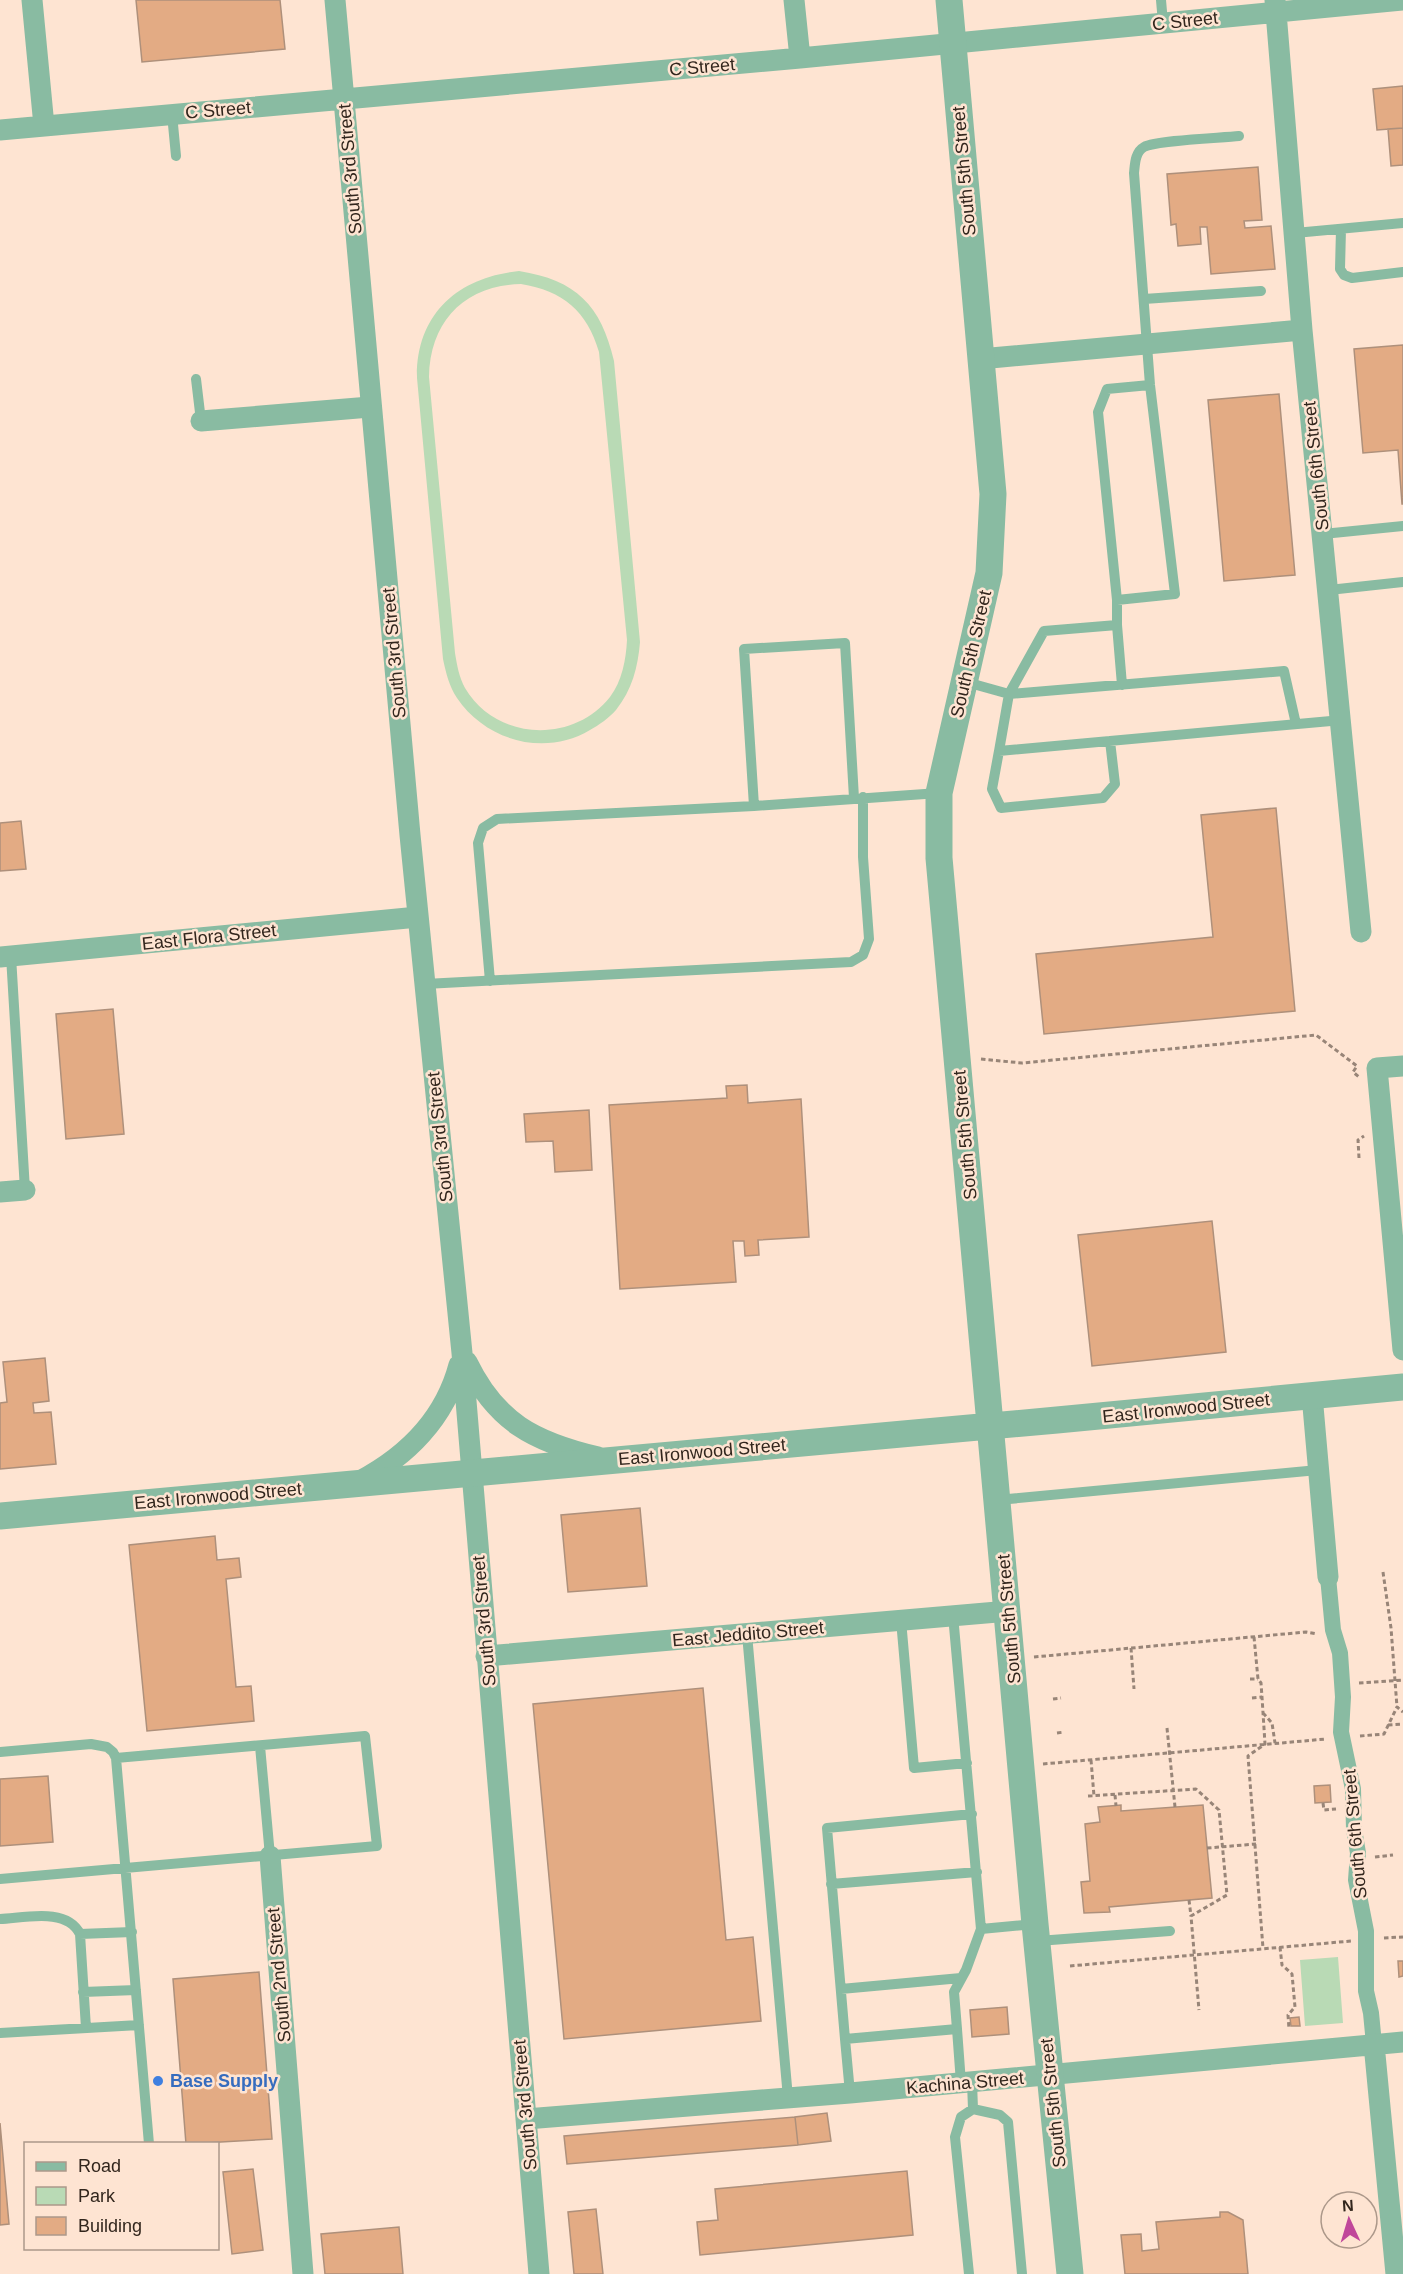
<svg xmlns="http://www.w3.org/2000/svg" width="1403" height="2274" viewBox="0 0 1403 2274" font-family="Arial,sans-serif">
	<rect width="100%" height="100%" fill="#fee4d2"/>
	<path fill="#b9dab5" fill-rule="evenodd" d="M519 271C576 280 601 305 614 361L640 642C638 667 632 690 616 710 609 718 599 725 590 730 545 757 486 741 457 698 449 686 446 673 443 659L417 378C416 314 458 277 519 271ZM521 284C563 291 587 311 599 352L627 640C626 660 622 681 610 697 573 744 496 741 465 688 459 677 457 665 455 653L429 377C430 321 465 285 521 284Z
		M1338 1957 1343 2023 1305 2026 1300 1960Z"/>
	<path fill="#e3ab84" stroke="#ae907b" stroke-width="1.5" d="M136 0H280L285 49 142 62Z
		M1403 86V128L1377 130 1373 89Z
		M1403 128V165L1391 166 1388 129Z
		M1258 167 1262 220 1244 221 1245 228 1271 226 1275 269 1211 274 1207 227H1200L1201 244 1178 246 1176 224 1171 225 1167 174Z
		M1403 345V504H1402L1398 450 1363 453 1354 349Z
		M1279 394 1295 575 1224 581 1208 400Z
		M1276 808 1295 1011 1044 1034 1036 954 1213 937 1201 815Z
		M21 821 26 869 0 871V823Z
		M113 1009 124 1134 66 1139 56 1014Z
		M747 1085 748 1103 801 1099 809 1237 758 1240 759 1255 745 1256 744 1241H733L736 1282 620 1289 609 1105 727 1098 726 1086Z
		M589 1110 592 1170 555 1172 553 1141 526 1142 524 1114Z
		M1212 1221 1226 1352 1092 1366 1078 1235Z
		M45 1358 49 1401 33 1403 34 1413 51 1412 56 1464 0 1469V1403L7 1402 3 1362Z
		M640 1508 647 1586 568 1592 561 1515Z
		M215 1536 217 1560 239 1558 241 1577 226 1579 236 1687 251 1686 254 1721 147 1731 129 1545Z
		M703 1688 726 1940 753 1937 761 2021 564 2039 533 1704Z
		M48 1776 53 1842 0 1846V1779Z
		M1330 1785 1331 1802 1315 1803 1314 1786Z
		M1121 1805V1811L1203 1805 1212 1898 1109 1907 1110 1912 1084 1913 1081 1882 1090 1881 1085 1824 1100 1822 1098 1807Z
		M1398 1961H1403V1976L1399 1977Z
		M259 1972 272 2139 186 2144 173 1979Z
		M1007 2007 1009 2034 972 2037 970 2010Z
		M1299 2017 1300 2026H1291L1290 2018Z
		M827 2113 831 2141 798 2145 795 2117Z
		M795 2117 798 2145 567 2164 564 2136Z
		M0 2123 9 2224 0 2225Z
		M253 2169 263 2250 232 2254 223 2172Z
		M907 2171 913 2235 700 2255 697 2222 718 2220 715 2189Z
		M596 2209 603 2274H574L568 2212Z
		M1220 2212H1228L1243 2220 1248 2274H1125L1121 2235 1141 2234 1142 2251 1159 2249 1156 2222 1220 2217Z
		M399 2227 403 2274H325L321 2234Z"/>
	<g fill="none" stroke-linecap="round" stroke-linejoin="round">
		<path stroke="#988578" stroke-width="3" stroke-dasharray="4.5 3" stroke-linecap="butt" d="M981 1059 1022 1063 1316 1035 1357 1066 1353 1072 1359 1077
			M1359 1158 1358 1140 1364 1136
			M1383 1572 1391 1628 1397 1707
			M1254 1637 1258 1679 1261 1683 1262 1697 1265 1744 1248 1756 1263 1948
			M1131 1648 1134 1689
			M1034 1657 1306 1632 1317 1634
			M1250 1679H1258
			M1359 1683 1403 1680
			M1252 1698 1262 1697
			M1053 1699 1061 1698
			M1263 1713 1272 1723 1275 1743
			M1388 1725 1403 1724
			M1167 1728 1175 1807
			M1057 1733 1064 1732
			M1360 1736 1384 1734 1397 1707 1403 1712
			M1091 1760 1094 1796
			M1043 1764 1326 1739
			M1115 1795 1116 1806
			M1088 1796 1196 1789 1219 1810 1227 1895 1191 1916 1199 2010
			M1323 1803 1324 1810 1336 1809
			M1207 1848 1256 1844
			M1375 1857 1393 1855
			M1189 1900 1191 1916
			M1384 1938 1403 1937
			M1280 1947 1282 1965 1292 1974 1295 2007 1288 2015 1289 2029
			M1070 1966 1351 1941"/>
		<path stroke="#89bba2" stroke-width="10" d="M1161 0 1163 23
			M172 114 176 156
			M1341 229 1340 269 1344 275 1352 278 1403 272
			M1295 233 1403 223
			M1144 299 1261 291
			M196 379 201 421
			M1150 385 1107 389 1098 412 1117 600 1175 594 1150 385 1134 173C1135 164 1135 152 1144 147 1157 140 1220 138 1239 136
			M1323 534 1403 526
			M1329 590 1403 582
			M1117 625 1122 685
			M966 682 1009 694 999 751 1342 720
			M1009 694 1284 671 1296 724
			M1009 694 1044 631 1117 625V600
			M999 751 992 789 1001 808 1103 798 1115 784 1110 741
			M754 806 744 649 845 643 854 798
			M11 956 25 1190
			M490 981 478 843 483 828 497 819 754 806 939 793
			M425 984 851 962 863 955 869 939 863 857V797
			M998 1500 1318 1470
			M953 1615 981 1929 1035 1924
			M901 1620 914 1768 967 1763
			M747 1634 788 2098
			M260 1746 270 1856
			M0 1752 91 1744 107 1747 113 1752 116 1758 149 2144
			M0 1879 377 1846 365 1736 116 1758
			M831 1884 977 1872
			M0 1919C24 1918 67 1907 80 1934L86 2028
			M80 1934 132 1932
			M1038 1941 1170 1931
			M841 1989 961 1978
			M83 1992 136 1990
			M957 2029 954 1992 966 1970 981 1929
			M0 2033 139 2025
			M845 2039 827 1828 972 1814
			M850 2093 845 2039 957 2029 961 2083
			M973 2109 1000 2115 1008 2122 1022 2274
			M969 2274 955 2137 961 2117 973 2109 972 2082"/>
		<path stroke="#89bba2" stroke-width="16" d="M1328 1577 1333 1630 1340 1653 1343 1697 1341 1732 1353 1789 1354 1829 1358 1853 1356 1880 1366 1931V1991L1371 2013 1374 2044"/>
		<path stroke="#89bba2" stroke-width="21" d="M32 0 44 126
			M335 0 410 835 462 1353 539 2274
			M794 0 800 58
			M1275 0 1302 330 1361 932
			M0 130 800 58 1403 0
			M980 359 1302 330
			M201 421 370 407
			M0 957 418 917
			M1403 1066 1377 1068 1403 1350
			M0 1192 25 1190
			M467 1362C496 1422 534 1442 598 1457
			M1312 1395 1328 1577
			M360 1481C407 1456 445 1418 459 1365
			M486 1656 1009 1611
			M270 1856 303 2274
			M1374 2044 1396 2274
			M526 2119 850 2093 1403 2042"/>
		<path stroke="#89bba2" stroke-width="27" d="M949 0 993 494 989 573 939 793V858L1035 1924 1070 2274
			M0 1516 1057 1420 1403 1387"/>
	</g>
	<circle fill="#3f7fe0" stroke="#fee4d2" stroke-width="2" cx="158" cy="2081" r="6"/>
	<g text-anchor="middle" stroke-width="5" stroke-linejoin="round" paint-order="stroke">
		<g font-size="18" fill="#32261d" stroke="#fee4d2">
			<text transform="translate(1185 21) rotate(-6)" y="6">C Street</text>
			<text transform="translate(702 67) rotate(-5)" y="6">C Street</text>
			<text transform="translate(218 110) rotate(-5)" y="6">C Street</text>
			<text transform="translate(350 169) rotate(-95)" y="6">South 3rd Street</text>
			<text transform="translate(964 171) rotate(-95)" y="6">South 5th Street</text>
			<text transform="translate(1316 466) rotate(-96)" y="6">South 6th Street</text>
			<text transform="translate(394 653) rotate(-95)" y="6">South 3rd Street</text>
			<text transform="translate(971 654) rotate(-77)" y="6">South 5th Street</text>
			<text transform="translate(209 937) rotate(-6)" y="6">East Flora Street</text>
			<text transform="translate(965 1135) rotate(-95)" y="6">South 5th Street</text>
			<text transform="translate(440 1137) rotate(-96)" y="6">South 3rd Street</text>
			<text transform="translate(1186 1408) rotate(-6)" y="6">East Ironwood Street</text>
			<text transform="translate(702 1452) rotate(-5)" y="6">East Ironwood Street</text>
			<text transform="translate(218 1496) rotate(-5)" y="6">East Ironwood Street</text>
			<text transform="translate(1009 1619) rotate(-95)" y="6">South 5th Street</text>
			<text transform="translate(484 1621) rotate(-95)" y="6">South 3rd Street</text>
			<text transform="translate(748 1634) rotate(-5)" y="6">East Jeddito Street</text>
			<text transform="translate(1355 1834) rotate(-95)" y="6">South 6th Street</text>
			<text transform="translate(279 1975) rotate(-95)" y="6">South 2nd Street</text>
			<text transform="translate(965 2083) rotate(-5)" y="6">Kachina Street</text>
			<text transform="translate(1053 2103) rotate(-96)" y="6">South 5th Street</text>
			<text transform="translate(525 2105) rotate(-95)" y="6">South 3rd Street</text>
		</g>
		<g font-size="18" font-weight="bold" fill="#366cbe" stroke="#fee4d2" text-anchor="start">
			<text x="170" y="2087">Base Supply</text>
		</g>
	</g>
	<rect x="24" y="2142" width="195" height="108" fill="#fee4d2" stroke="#ac988a" stroke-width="1.5"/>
	<rect x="36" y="2162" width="30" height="9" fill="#89bba2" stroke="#ac988a" stroke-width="1.5"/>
	<text x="78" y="2172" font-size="18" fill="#32261d">Road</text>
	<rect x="36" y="2187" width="30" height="18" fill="#b9dab5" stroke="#ac988a" stroke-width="1.5"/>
	<text x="78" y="2202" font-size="18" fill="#32261d">Park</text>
	<rect x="36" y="2217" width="30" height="18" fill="#e3ab84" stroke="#ac988a" stroke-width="1.5"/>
	<text x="78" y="2232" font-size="18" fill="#32261d">Building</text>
	<g transform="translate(1349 2220) rotate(356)"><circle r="28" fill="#fee4d2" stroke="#ac988a" stroke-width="1.5"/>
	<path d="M0-4.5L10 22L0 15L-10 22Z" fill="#c0479a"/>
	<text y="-9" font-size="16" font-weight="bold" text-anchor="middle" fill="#32261d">N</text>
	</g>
</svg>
